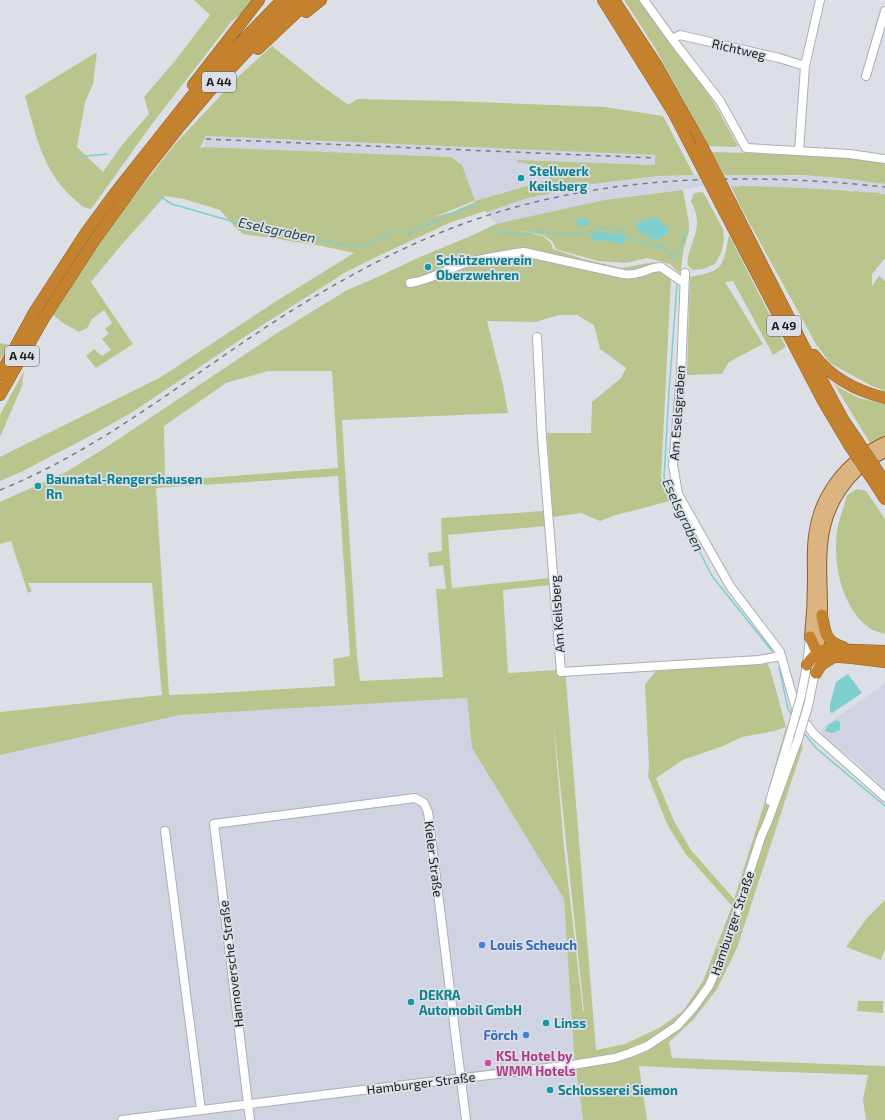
<svg xmlns="http://www.w3.org/2000/svg" width="885" height="1120" viewBox="0 0 885 1120" font-family="'Exo 2',sans-serif">
	<rect width="100%" height="100%" fill="#dddfe6"/>
	<path fill="#d0d4e2" d="M206 136 656 155 655 165 518 160V162L532 165 541 168 545 171 550 177V179H547L474 201 462 165 451 157 204 147Z
		M736 174 817 176 885 184V194H882V195L865 193V192L853 191V192H850V190L827 189 826 190H824V189L781 187 739 186V187H736V186H699L683 190 604 200 496 224 487 213 493 210 525 199 592 184 659 176Z
		M885 682V789L857 763 822 735 821 731 826 725 880 687Z
		M467 698 472 748 564 899 574 1055 576 1076 581 1100 583 1120H0V755L180 715Z"/>
	<path fill="#bac58e" fill-rule="evenodd" d="M194 0H258L231 22 152 124 94 205 91 209C82 208 80 204 73 198 42 170 36 135 25 96L97 52 93 84 85 102 77 147 103 172 122 145 149 114 144 97 174 62 210 15Z
		M624 0H643L713 101 738 146 733 147 709 146 655 48Z
		M272 46 322 86 347 104H350L357 99 451 101 604 107 663 116 694 175 659 176 592 184 525 199 493 210 487 213 485 211 449 223 376 257 346 272 264 324 131 413 90 436 23 471 0 481V457L161 377 278 300 354 253 317 245 295 242 279 239 243 234 234 226 220 210 184 199 165 196 117 250 91 282 133 344 96 368 86 356 94 349 102 356 111 350 102 339 109 333 105 329 112 323 104 310 92 319 87 328 79 332 63 323 53 315 111 226 175 144 239 76ZM206 136 656 155 655 158V165L518 160 517 162C531 164 544 166 550 179L475 201 462 165 451 157 204 147 200 148ZM474 201 475 202 452 212 434 217Z
		M712 152C770 154 828 154 885 161V184L839 178 803 175H724Z
		M731 186 739 187V186H751L752 187 754 186 824 189V190H826V189L850 191V192H853V191L865 192V193H867L868 192 880 193V194L882 195V194H885V258L872 274V286L879 276 885 281V391L872 386 830 363 816 344 740 206Z
		M683 190 689 223V231L684 248 680 274 670 264 648 258 625 263 598 261 556 249 552 241 543 235 510 228 543 236 551 243 553 249 586 260 622 268 654 262 656 270 671 278 661 478 670 501 616 515 600 521 581 513 553 517 547 433H591L592 402 621 378 626 368 600 349 594 325 577 315H559L535 322 487 321 503 385 508 413 342 420 357 656 360 681 443 677 436 589H446L443 565 429 567 428 553 442 551 441 518 544 511 546 526 448 535 452 588 550 578V585L503 590 508 673 556 670 565 668 596 1050 625 1044 659 1028 683 1011 703 981 732 906 685 853 667 824 648 776 649 765 645 684 656 671 767 662 771 672 786 727 803 746 737 948 717 989 694 1019 669 1042 672 1058 885 1066V1120H866L863 1099 868 1075C791 1072 715 1070 639 1066L647 1120H583C581 1098 576 1077 574 1055L564 899 472 748 467 698 180 715 0 755V712L162 695 152 583H28L32 591 28 593 11 541 0 544V502L66 472 105 448 277 333 347 290 371 280 420 257 473 235 496 224 604 200ZM481 258V263L462 268 449 274ZM268 371H332L338 468 165 481 164 426 226 383ZM338 476 350 656 333 659 335 686 199 694 169 695 156 488ZM553 718 584 1011H583L564 847ZM786 727 767 795 734 899 691 850 674 821 656 778 683 760 723 746 742 737 774 731Z
		M703 192 723 229 724 240 721 253 715 264 703 269 692 270C691 268 689 267 688 265 685 256 698 234 697 222 697 214 694 207 691 201L694 193Z
		M729 235 786 347 773 355 733 281 725 282 763 344 729 362 722 374 687 375 690 277C699 275 710 274 718 268 725 262 727 244 729 235Z
		M0 343 9 345 0 360Z
		M24 371 22 386 0 437V415Z
		M834 384 845 391 859 398 885 404V437L870 443Z
		M857 489 866 491 885 519V634C880 632 872 631 868 627 841 606 833 563 837 531 839 519 844 507 847 495Z
		M885 900V949L881 960 846 947 867 918Z
		M858 1001H883V1013L857 1011Z"/>
	<path fill="#7dcfd0" d="M657 218 664 224 669 230 665 235 657 241 636 230 637 223 644 219Z
		M582 219H589L591 223C586 226 583 227 577 225L575 220Z
		M598 232 610 234 620 233 624 237 626 242 621 244 603 240 596 241 591 240 590 236Z
		M848 674 862 693 832 713 830 712V704L836 682Z
		M837 720 840 722V730L832 733 825 731 828 725Z"/>
	<g fill="none" stroke-linecap="round" stroke-linejoin="round">
		<path stroke="#7dcfd0" stroke-width="1.5" d="M77 157 107 154
			M158 195 172 204 245 225 341 244 364 246 396 230
			M491 227 495 230 503 234 510 232 527 235 534 230 554 234 576 233H583L602 228 622 230 629 239 632 241 637 240H643L649 244 665 248 674 258 682 244 686 231
			M403 232 406 234 463 209 478 206
			M677 284 669 392 664 477 676 505 712 576 772 651
			M779 667 788 709 792 715
			M803 732 816 748 885 806"/>
		<g stroke="#acaeb5" stroke-width="10">
			<path id="minor" d="M644 0 672 39 720 101 746 148 849 154 885 159
				M672 39 680 35 779 58 805 66
				M866 76 885 11
				M799 151 805 66 820 0
				M685 273 681 376 673 465 678 494 730 586 780 652 797 712 814 734 885 797
				M410 283C428 281 443 271 460 265 480 258 503 255 524 252L623 274C629 275 636 274 642 272 648 270 654 267 661 267L684 283
				M537 337 542 438 561 672 759 660 781 656
				M801 696 807 665 810 638
				M808 706 816 667
				M770 801 792 728
				M165 831 201 1110
				M122 1120 346 1092 572 1065 615 1058 630 1053 647 1046 677 1026 694 1007 709 986 723 954 761 837 768 821 798 739
				M250 1120 214 824 415 798 424 803 428 812 466 1120"/>
		</g>
		<g stroke="#8a5f29" stroke-width="12">
			<path id="major" d="M810 637C812 618 813 598 813 579 813 565 812 550 814 536 819 493 847 460 885 442
				M818 652C820 637 822 622 822 607 822 586 820 566 822 546 825 505 848 470 885 452"/>
		</g>
		<g stroke="#8a5f29" stroke-width="12">
			<path id="highway" d="M603 0 673 112 684 133
				M614 0 656 64 702 146
				M306 12 321 0
				M258 49 310 0
				M193 85 259 0
				M721 205 823 401 849 445
				M732 205 802 343 844 421 857 440
				M814 355C832 379 857 391 885 398
				M0 375 35 311 87 231 115 193 191 97 242 41 282 0
				M0 395 44 318 96 238 147 168 180 126 208 93 276 20 296 0
				M879 473 885 483
				M872 479 885 499
				M822 615C825 632 825 642 843 647
				M810 637 815 648 821 655 826 656 852 658 885 662
				M807 665C812 657 817 652 826 649L885 651
				M816 673 821 665 834 657"/>
		</g>
		<use href="#minor" stroke="#fff" stroke-width="8"/>
		<use href="#major" stroke="#dcb482" stroke-width="10"/>
		<use href="#highway" stroke="#c5822e" stroke-width="11"/>
		<path stroke="#7a7b80" stroke-width="1.5" stroke-dasharray="5 5" stroke-linecap="butt" d="M206 139 655 158
			M0 490C102 449 188 377 280 318 332 285 385 255 442 232 582 175 736 171 885 187"/>
		<g stroke="#acaeb5" stroke-width="10" stroke-linecap="butt">
			<path id="minor-bridge" d="M792 728 801 696
				M798 739 808 706"/>
		</g>
		<g stroke="#8a5f29" stroke-width="12" stroke-linecap="butt">
			<path id="highway-bridge" d="M684 133 721 205
				M702 146 732 205
				M857 440 879 473
				M849 445 872 479"/>
		</g>
		<use href="#minor-bridge" stroke="#fff" stroke-width="8"/>
		<use href="#highway-bridge" stroke="#c5822e" stroke-width="11"/>
	</g>
	<g fill="#0f9aa8" stroke="#dddfe6" stroke-width="1.5">
		<circle cx="521" cy="178" r="4"/>
		<circle cx="428" cy="267" r="4"/>
		<circle cx="38" cy="486" r="4"/>
		<circle cx="411" cy="1002" r="4"/>
		<circle cx="546" cy="1023" r="4"/>
		<circle cx="550" cy="1090" r="4"/>
	</g>
	<g fill="#3f7fe0" stroke="#dddfe6" stroke-width="1.5">
		<circle cx="482" cy="945" r="4"/>
		<circle cx="526" cy="1035" r="4"/>
	</g>
	<circle fill="#d1479c" stroke="#dddfe6" stroke-width="1.5" cx="488" cy="1063" r="4"/>
	<g text-anchor="middle" stroke-width="3.5" stroke-linejoin="round" paint-order="stroke">
		<g fill="#dddfe6" stroke="#56575b" stroke-width="1">
			<rect x="202" y="72" width="34" height="20" rx="3"/>
			<rect x="767" y="316" width="34" height="20" rx="3"/>
			<rect x="5" y="346" width="34" height="20" rx="3"/>
		</g>
		<g font-size="12" font-weight="bold" fill="#1c1d1f">
			<text x="219" y="86">A 44</text>
			<text x="784" y="330">A 49</text>
			<text x="22" y="360">A 44</text>
		</g>
		<g font-size="13" fill="#1c1d1f" stroke="#dddfe6">
			<text transform="translate(739 49) rotate(13)" y="5">Richtweg</text>
			<text transform="translate(677 413) rotate(-86)" y="5">Am Eselsgraben</text>
			<text transform="translate(557 614) rotate(-94)" y="5">Am Keilsberg</text>
			<text transform="translate(434 859) rotate(83)" y="5">Kieler Straße</text>
			<text transform="translate(732 923) rotate(-71)" y="5">Hamburger Straße</text>
			<text transform="translate(231 964) rotate(-97)" y="5">Hannoversche Straße</text>
			<text transform="translate(421 1083) rotate(-7)" y="5">Hamburger Straße</text>
		</g>
		<g font-size="13" font-weight="bold" fill="#0d838f" stroke="#dddfe6" text-anchor="start">
			<text x="529" y="176">Stellwerk<tspan x="529" dy="15">Keilsberg</tspan></text>
			<text x="436" y="265">Schützenverein<tspan x="436" dy="15">Oberzwehren</tspan></text>
			<text x="46" y="484">Baunatal-Rengershausen<tspan x="46" dy="15">Rn</tspan></text>
			<text x="419" y="1000">DEKRA<tspan x="419" dy="15">Automobil GmbH</tspan></text>
			<text x="554" y="1028">Linss</text>
			<text x="558" y="1095">Schlosserei Siemon</text>
		</g>
		<g font-size="13" font-weight="bold" fill="#366cbe" stroke="#dddfe6" text-anchor="start">
			<text x="490" y="950">Louis Scheuch</text>
			<text x="518" y="1040" text-anchor="end">Förch</text>
		</g>
		<g font-size="13" font-weight="bold" fill="#b23c85" stroke="#dddfe6" text-anchor="start">
			<text x="496" y="1061">KSL Hotel by<tspan x="496" dy="15">WMM Hotels</tspan></text>
		</g>
		<g font-size="14" font-style="italic" fill="#224949" stroke="#dddfe6">
			<text transform="translate(277 230) rotate(12)" y="5">Eselsgraben</text>
			<text transform="translate(683 515) rotate(65)" y="5">Eselsgraben</text>
		</g>
	</g>
</svg>
